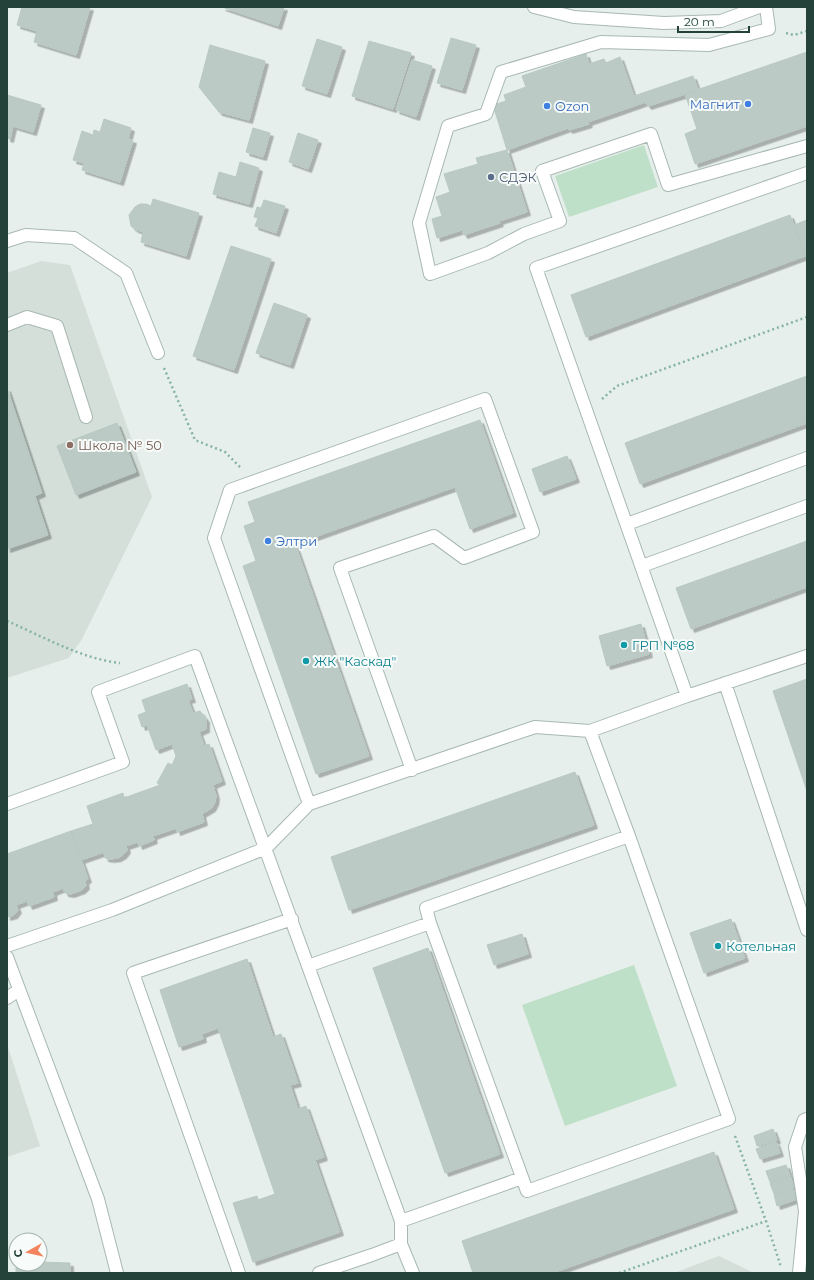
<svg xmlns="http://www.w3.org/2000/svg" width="814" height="1280" viewBox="0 0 814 1280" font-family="Montserrat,sans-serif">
	<defs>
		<filter id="shadow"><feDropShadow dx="3.5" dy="3.5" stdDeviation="0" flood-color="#0004"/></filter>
	</defs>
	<rect width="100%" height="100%" fill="#e6efeb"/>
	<path fill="#d4dfda" d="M41 261 70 265 152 497 82 639 69 658 7 678V273Z
		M7 1044 40 1146 7 1157Z
		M719 1256 754 1273H674Z"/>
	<path fill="#bfe0c8" d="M644 145 658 187 569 217 555 176Z
		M634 965 677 1086 565 1126 522 1005Z"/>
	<path fill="#bbcac4" stroke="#b8c9c2" filter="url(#shadow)" d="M22 7H90L76 55 34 42 37 31 17 25Z
		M222 7H284L278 26Z
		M451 38 476 45 462 90 437 83Z
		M317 39 342 47 327 94 302 86Z
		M369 41 411 53 393 109 352 96Z
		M210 45 265 61 249 120 219 112 199 87Z
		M807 52V126L695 164 685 134 697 129 685 94Z
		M586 54 589 64 604 59 606 63 620 57 637 105 588 122 589 124 569 130 568 128 507 150 493 105 506 101 504 95 526 87 522 76Z
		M412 60 432 66 416 117 396 110Z
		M693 76 698 90 648 106 645 102 637 105 634 96Z
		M7 95 41 105 33 132 13 126 10 139 7 138Z
		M104 119 131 128 128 139 133 140 120 182 82 170 84 163 73 160 82 131 93 135 94 130 100 132Z
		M253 128 270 133 263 157 246 152Z
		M298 133 318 140 308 169 289 162Z
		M507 150 527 212 499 221 500 223 464 235 462 230 437 238 432 219 442 216 436 197 450 192 444 174 478 164 476 158Z
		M240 162 259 168 249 204 213 194 219 172 236 177Z
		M153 199 199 213 186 256 141 242 143 232 135 229 131 226 129 215 135 207 140 204H146L151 206Z
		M264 200 285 206 276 233 255 226 258 218 254 217 257 207 261 208Z
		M790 215 805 256 586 337 571 295Z
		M807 220V256H805L794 225Z
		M231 246 271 259 234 370 193 356Z
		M274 303 307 315 290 365 256 353Z
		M807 376V423L640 484 625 443Z
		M7 388 42 493 35 496 48 535 7 549Z
		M480 420 513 513 470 529 455 487 295 544 369 756 316 774 243 566 256 561 244 526 255 522 248 502Z
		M117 423 136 472 76 495 57 446Z
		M567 456 576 479 540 492 532 469Z
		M807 541V587L691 629 676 588Z
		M641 624 649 654 607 666 599 636Z
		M807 679V791L773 691Z
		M187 684 192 699 188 700 193 713 200 711 206 719V729L199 732 204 746 209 744 222 781 213 785 216 796 215 802 212 808 202 814 204 822 177 832 176 828 153 836 154 840 139 846 138 842 126 846 127 850 123 855 118 858 111 859 105 858 104 852 81 860 71 831 93 824 87 806 123 793 124 798 160 785 157 783 168 763 172 765 176 756 172 744 156 750 147 725 142 727 138 715 146 712 142 700Z
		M575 772 594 825 349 910 331 857Z
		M71 831 88 879 85 881 86 886 82 890 71 894 65 893 63 888 53 892 54 897 29 906 27 901 16 905 18 910 14 915 7 917V854Z
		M731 919 745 958 704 973 690 933Z
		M522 934 528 954 494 965 487 945Z
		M428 948 500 1154 445 1173 373 968Z
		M247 959 273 1037 281 1034 298 1083 290 1085 298 1109 306 1106 324 1157 315 1160 340 1232 253 1262 233 1203 257 1196 258 1200 275 1194 218 1028 202 1034 203 1039 179 1047 160 990Z
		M773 1129 777 1140 757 1146 754 1136Z
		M776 1142 780 1153 760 1159 756 1149Z
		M714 1152 734 1209 552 1273H473L462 1241Z
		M786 1165 790 1176 770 1182 766 1171Z
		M790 1176 794 1187 774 1194 770 1183Z
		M793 1189 797 1199 777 1206 774 1195Z
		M16 1261V1264H40V1262L70 1263V1273H16Z"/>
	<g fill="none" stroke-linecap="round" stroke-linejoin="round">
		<g stroke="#a8b8b2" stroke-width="14">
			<path id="minor" d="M534 7 574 17 664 23 721 21 759 7
				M766 7 769 29 709 45 601 42 501 72 486 114 448 126 419 223 430 274 488 253 524 234 560 221 542 171 651 134 668 185 807 146
				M7 241 26 235 74 238 126 273 158 353
				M7 325 27 317 57 326 86 417
				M627 524 807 458
				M642 566 807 506
				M725 683 807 930
				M687 696 536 268 807 173
				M590 731 629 836 729 1119 527 1191 430 923 426 908 629 836
				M7 804 123 762 98 692 195 656 308 966
				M309 804 214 538 230 490 485 399 533 532 464 558 434 536 340 568 412 770
				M430 923 308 966 401 1221 522 1178
				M7 946 112 910 266 848 309 804 535 727 590 731 687 696 807 656
				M7 957 98 1199 117 1273
				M7 998 19 990
				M401 1244 413 1273
				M239 1273 133 973 292 919
				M319 1273 372 1255 401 1244V1221
				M799 1273 805 1211 795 1147 804 1120 807 1119"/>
		</g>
		<path stroke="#86b3a5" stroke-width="2.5" stroke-dasharray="2 3" stroke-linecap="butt" d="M786 33 794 35 807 31
			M164 368 195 440 225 452 240 467
			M602 399 617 386 807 317
			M7 621C42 636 82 659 120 663
			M735 1136 766 1221 781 1267
			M619 1273 766 1221"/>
		<use href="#minor" stroke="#fff" stroke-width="12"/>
	</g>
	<g fill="#3f7fe0" stroke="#f7fbf9" stroke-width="1.5">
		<circle cx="748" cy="104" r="4"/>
		<circle cx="547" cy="106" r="4"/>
		<circle cx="268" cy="541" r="4"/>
	</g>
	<circle fill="#5c6f8a" stroke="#f7fbf9" stroke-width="1.5" cx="491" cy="177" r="4"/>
	<circle fill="#8d6e63" stroke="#f7fbf9" stroke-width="1.5" cx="70" cy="445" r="4"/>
	<g fill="#0f9aa8" stroke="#f7fbf9" stroke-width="1.5">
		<circle cx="624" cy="645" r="4"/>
		<circle cx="306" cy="661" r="4"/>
		<circle cx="718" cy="946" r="4"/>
	</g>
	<g text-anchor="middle" stroke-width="4" stroke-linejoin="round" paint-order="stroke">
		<g font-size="13" fill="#366cbe" stroke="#f7fbf9" text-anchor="start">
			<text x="740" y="109" text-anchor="end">Магнит</text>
			<text x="555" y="111">Ozon</text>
			<text x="276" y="546">Элтри</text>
		</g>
		<g font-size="13" fill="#4e5e75" stroke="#f7fbf9" text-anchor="start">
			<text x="499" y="182">СДЭК</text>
		</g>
		<g font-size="13" fill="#785e54" stroke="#f7fbf9" text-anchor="start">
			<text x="78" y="450">Школа № 50</text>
		</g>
		<g font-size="13" fill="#0d838f" stroke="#f7fbf9" text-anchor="start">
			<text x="632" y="650">ГРП №68</text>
			<text x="314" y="666">ЖК "Каскад"</text>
			<text x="726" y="951">Котельная</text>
		</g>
	</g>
	<rect width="814" height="1280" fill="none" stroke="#24423a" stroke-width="16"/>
	<g transform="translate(28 1252) rotate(262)"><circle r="19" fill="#f7fbf9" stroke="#a3b1ad"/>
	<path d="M0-3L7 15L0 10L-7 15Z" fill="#f4845f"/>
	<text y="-6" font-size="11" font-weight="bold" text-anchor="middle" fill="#24423a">С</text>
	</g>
	<path d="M678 26v6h71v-6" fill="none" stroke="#24423a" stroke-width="2"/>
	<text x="684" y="26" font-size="12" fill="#24423a" stroke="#f7fbf9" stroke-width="3" paint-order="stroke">20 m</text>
</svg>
